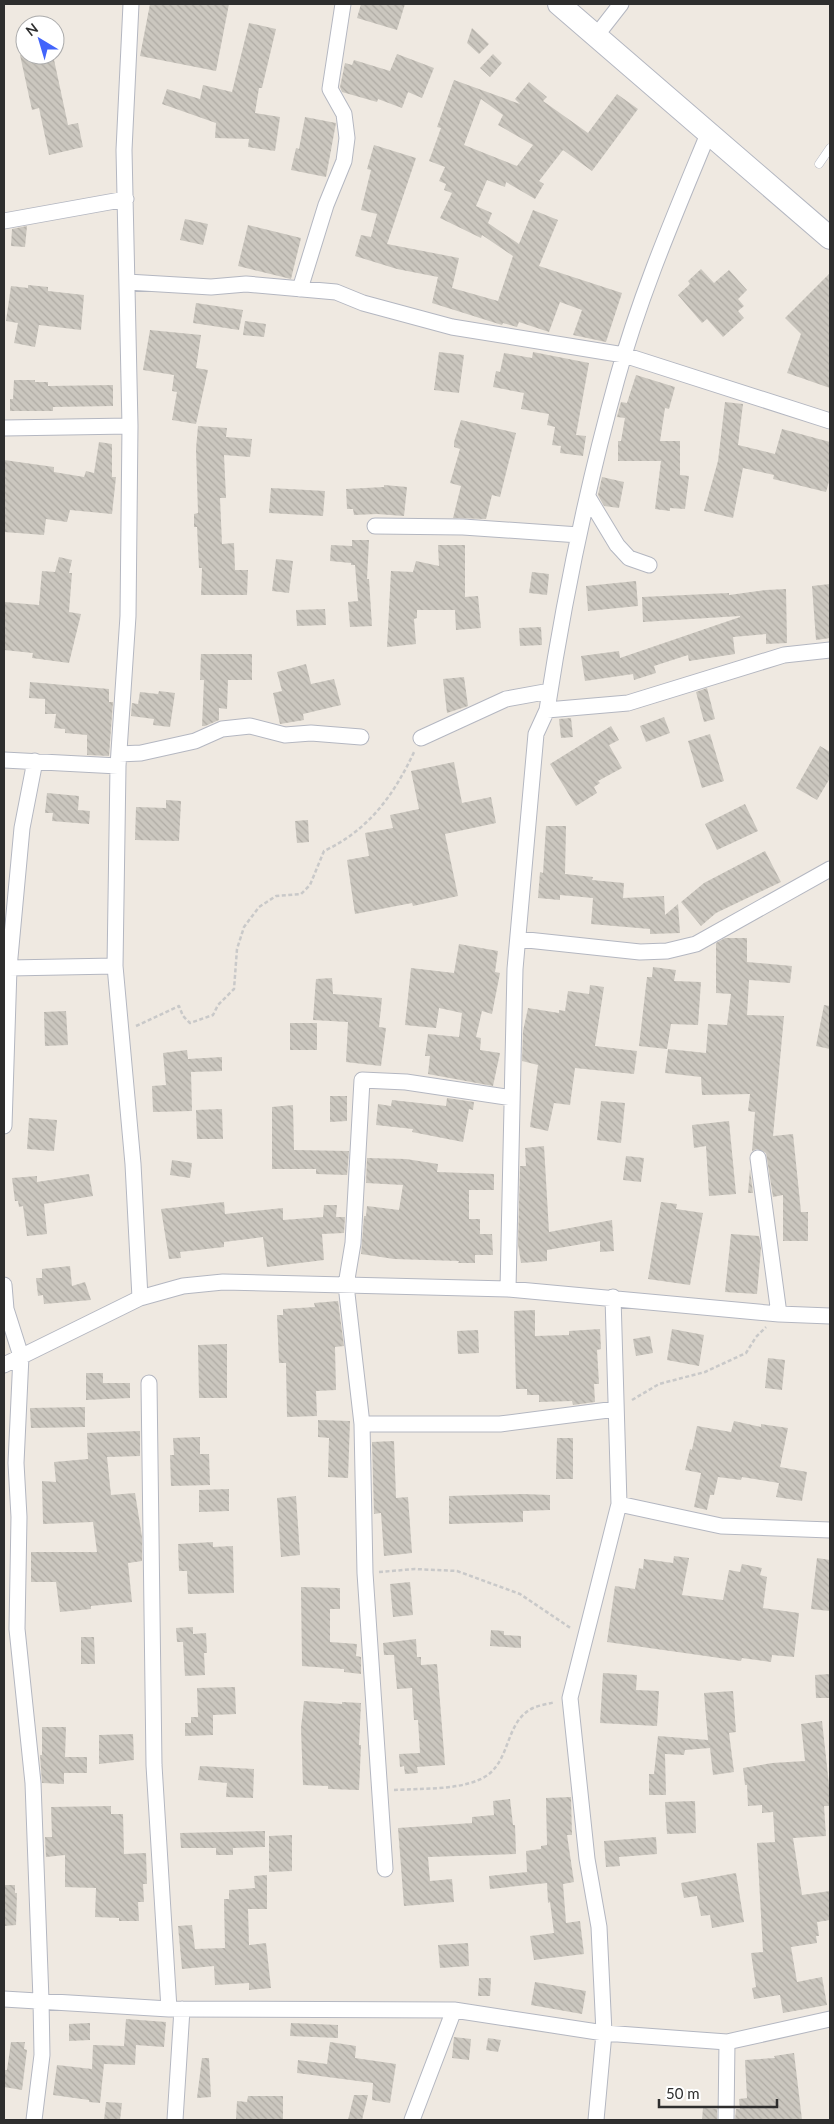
<svg xmlns="http://www.w3.org/2000/svg" width="834" height="2124" viewBox="0 0 834 2124" font-family="Lato,sans-serif">
	<defs>
		<pattern id="building-back-hatch" width="6" height="6" patternUnits="userSpaceOnUse" patternTransform="scale(1.25)"><rect width="6" height="6" fill="#cbc7bf"/><path d="M-1 5l2 2M0 0l6 6M5-1l2 2" fill="none" stroke="#afaba4"/></pattern>
	</defs>
	<rect width="100%" height="100%" fill="#efe9e1"/>
	<path fill="url(#building-back-hatch)" fill-rule="evenodd" d="M150 4H229L216 71 140 56Z
		M361 4H405L397 30 357 18Z
		M249 23 276 29 262 88H259L255 113 280 117 275 151 248 147 249 139 215 138 216 123 162 104 167 89 200 99 203 85 232 92Z
		M472 28 489 44 479 54 467 43Z
		M397 54 434 68 422 98 408 92 402 108 378 99 377 102 342 92 340 87 345 63 352 65 354 60 390 71Z
		M493 54 502 63 490 77 480 68Z
		M20 55H53L68 125 78 123 83 147 49 155 39 108 32 110Z
		M454 80 520 104 515 99 529 82 547 97 543 101 588 133 617 94 638 109 592 171 563 150 539 181 544 184 535 199 506 182 505 187 487 180 476 206 492 213 488 223 519 244 533 210 558 220 539 266 622 293 606 342 573 335 582 310 560 302 549 332 519 322 517 327 503 323 502 325 432 303 438 277 397 269 355 256 361 235 371 237 377 214 361 210 371 170 367 169 374 145 416 158 387 244 459 258 452 288 498 301 513 256 482 235 481 238 440 218 452 193 444 190 446 184 439 181 445 167 429 161 441 128 437 127ZM481 99 503 115 498 125 533 145 517 166 464 145Z
		M305 117 336 123 326 177 291 170 296 148 299 149Z
		M185 219 208 224 203 245 180 240Z
		M248 225 301 238 291 279 238 266Z
		M27 226 25 247 11 246 12 229Z
		M701 269 714 283 729 270 747 290 738 299 744 306 738 311 744 318 723 337 707 319 702 323 678 295 690 284 688 281Z
		M830 273V388L787 373 801 334 785 318Z
		M28 285 48 287V291L84 295 81 330 39 325 35 347 14 343 18 323 6 321 11 286 28 288Z
		M196 303 243 310 239 330 193 323Z
		M245 321 266 324 264 337 243 335Z
		M150 330 201 335 196 368 208 370 196 424 172 420 177 392 172 391 174 375 143 370Z
		M439 352 464 355 459 393 434 390Z
		M533 352 589 363 576 435 586 436 583 456 560 453 561 446 552 445 555 427 547 425 549 414 521 409 524 393 493 387 496 371 500 372 504 353 532 358Z
		M636 375 675 387 669 409 665 408 660 441H680V475L689 476 685 509 670 508V511L655 509 661 461H618V441H621L625 418 617 417 621 402 627 403Z
		M14 380H35V382H48V386L113 385V406L53 407V411H10V399H13Z
		M725 402 743 404 738 445 775 454 782 429 830 442V478L826 492 773 479 774 475 743 468 733 518 704 511 718 461Z
		M461 420 516 433 500 497 492 495 486 519 453 518 461 486 450 483 460 449 454 447V442Z
		M198 426 227 428 226 437 252 439 250 457 224 455 226 498H220L222 544 234 543 235 570H248L247 595H201L202 568H199L197 527H194V514L198 513 196 449Z
		M99 442 112 444V477H116L112 514 70 510 67 522 46 519 44 535 4 532V460L54 467V472L84 477 86 471 94 473Z
		M602 477 624 482 619 508 604 506 598 495Z
		M384 485 407 487 404 516 377 514 354 515 353 509H347L346 489 384 487Z
		M271 488 325 491 323 516 269 513Z
		M352 540H369L367 579H369L372 626 350 627 348 602 358 601 355 565H351V563L330 561 331 545 352 546Z
		M438 545H465V597L478 596 481 628 456 630 455 610H417V618L414 619 416 644 387 647 391 571 413 572 416 561 439 566Z
		M59 557 72 560 69 573H72L69 612 81 614 69 663 32 658 33 653 4 650V602L39 605 42 571 55 572Z
		M276 559 293 561 289 593 272 591Z
		M532 572 549 574 547 595 529 593Z
		M636 581 638 606 588 611 586 586Z
		M830 584V638L816 640 812 586Z
		M786 589 787 643 766 644V634L733 637 735 654 689 661 688 655 654 666 656 673 634 680 633 674 585 681 581 656 619 651 620 658 740 617V616L643 622 642 597 729 593V595L766 590Z
		M325 609 326 625 297 626 296 610Z
		M541 627 542 645 520 646 519 628Z
		M201 654H252V680H228L227 709 219 708V720L205 726H202L204 680H200Z
		M306 664 311 684 334 679 341 705 303 714 304 720 280 724 273 693 282 691 277 672Z
		M464 677 468 706 447 713 443 679Z
		M30 682 109 689V702H113L109 756 87 755V735L65 733V729L54 728 56 714H45V699L29 698Z
		M707 688 715 719 704 722 696 692Z
		M159 691 175 693 170 727 153 725 154 719 131 716 132 703 138 704 140 692 158 694Z
		M664 717 670 733 646 742 640 726Z
		M571 718 573 737 561 738 559 719Z
		M611 726 619 740 609 745 622 768 598 781 600 783 594 787 597 793 576 806 550 764Z
		M710 734 724 781 702 788 688 741Z
		M820 746 830 752V778L817 800 796 788Z
		M454 762 462 803 491 797 496 823 445 834 458 896 413 906 412 903 355 914 347 860 369 856 365 833 393 828 390 815 419 809 411 771Z
		M47 793 79 796 78 810 90 811 89 824 52 821 53 813H45Z
		M166 800 181 801 179 841 135 840 136 807 166 808Z
		M745 804 758 831 717 850 705 824Z
		M308 820 309 842 297 843 295 821Z
		M546 826H566L565 874 593 877 592 880 624 883 623 898 664 896 665 915 678 904 680 933 650 934V929L591 924 593 898 560 895V900L538 898 540 872 543 873Z
		M765 851 781 882 716 913 701 926 681 902 704 883Z
		M725 938H747V962L792 966 790 983 749 980 747 1015 784 1016 773 1136 793 1134 801 1212H808V1241H783V1195L773 1197 766 1153 757 1149 752 1151 755 1112 748 1111 750 1094 702 1095 701 1077 665 1073 668 1049 706 1053 708 1024 727 1025 731 994 716 993V943Z
		M459 944 498 951 495 972 500 973 492 1014 482 1011 476 1037 481 1038 480 1050 500 1053 493 1086 428 1074 430 1056H425L428 1034 459 1037 462 1013 439 1008 436 1028 405 1025 411 968 454 973Z
		M653 967 676 970 674 981 701 982 698 1025 671 1024 667 1049 639 1046 647 977H652Z
		M332 978 333 994 382 998 379 1027 386 1028 381 1066 346 1062 348 1022 313 1020 316 979Z
		M590 985 604 987 595 1046 637 1051 634 1074 575 1068 570 1105 554 1103 548 1131 530 1127 538 1065 522 1061 523 1031 528 1008 559 1013V1010L565 1011 568 991 589 994Z
		M824 1005 830 1006V1049L816 1046Z
		M66 1011 68 1045 45 1046 44 1012Z
		M290 1023H317V1050H290Z
		M187 1050 188 1059 222 1057V1071L191 1072 192 1111 153 1112 152 1086 166 1085 163 1053Z
		M330 1096H347V1121L330 1122Z
		M447 1098 474 1102 473 1110 469 1109 463 1142 412 1132 413 1129 376 1125 378 1104 391 1106 392 1100 446 1106Z
		M601 1101 625 1103 621 1143 597 1140Z
		M293 1105 294 1150 349 1151 347 1175 316 1174V1169H272V1107Z
		M222 1109 223 1139H197L196 1110Z
		M29 1118 57 1120 54 1151 27 1149Z
		M729 1121 736 1194 709 1196 706 1146 694 1148 692 1125Z
		M544 1146 549 1232 612 1220 614 1251 600 1252V1241L547 1250V1261L521 1263 518 1244 520 1166H526L525 1148Z
		M626 1156 644 1158 641 1182 623 1180Z
		M367 1158 406 1159 438 1164 437 1172 494 1174V1190H469V1219H480V1234H492L493 1255H475V1263H458L459 1261 394 1259 361 1254 364 1216H366L367 1206 399 1210 403 1185 366 1183Z
		M172 1160 192 1163 190 1178 170 1175Z
		M750 1169 753 1193H748Z
		M89 1174 93 1196 44 1204 47 1234 27 1236 23 1206 19 1207 18 1201H15L12 1178 37 1176V1182Z
		M224 1202 225 1214 283 1208V1220L323 1217 324 1205H337L336 1217H345L344 1233 322 1234 324 1260 267 1267 263 1237 224 1242V1247L180 1252 181 1258 169 1259 161 1209Z
		M661 1202 677 1204 676 1209 703 1213 690 1285 648 1279Z
		M731 1234 759 1236 761 1248 757 1294 725 1292Z
		M70 1266 72 1286 85 1282 91 1300 44 1304 43 1295 38 1296 36 1278H42V1269Z
		M338 1301 344 1346 335 1347 336 1390 316 1391 317 1416 287 1417 286 1363H279L277 1315H283V1309L315 1307 314 1303Z
		M535 1310V1336L569 1335V1331L600 1329 601 1349 597 1350 599 1384H594L595 1402 573 1405 572 1401 539 1402V1395H527V1389H516L514 1311Z
		M672 1329 704 1335 699 1366 667 1360Z
		M478 1330 479 1353 458 1354 457 1331Z
		M650 1336 653 1353 636 1356 633 1339Z
		M227 1344V1398H199L198 1345Z
		M768 1358 785 1360 782 1390 765 1388Z
		M86 1373H103V1383H130V1398L86 1400Z
		M85 1407V1427L31 1428 30 1408Z
		M318 1420 350 1421 348 1478 328 1477 329 1438 318 1437Z
		M734 1421 761 1427V1424L788 1428 780 1467 807 1472 802 1501 776 1497 779 1483 742 1477 741 1480 718 1477 714 1495H710L707 1510 694 1507 701 1473 685 1470 690 1449 692 1450 697 1426 731 1432Z
		M140 1431V1456L107 1457 111 1495 135 1493 142 1537V1561L128 1563 132 1602 91 1606V1609L60 1612 56 1582H31V1552H97L93 1522 43 1524 42 1481 56 1482 54 1462 88 1459 87 1433Z
		M200 1437V1454H209L210 1485 171 1486 170 1455H174L173 1438Z
		M557 1438H573V1479H556Z
		M394 1441 396 1498 408 1497 412 1553 384 1556 381 1513 374 1514 372 1442Z
		M229 1489V1511L199 1512V1490Z
		M522 1494 550 1495V1510L523 1511V1522L449 1524V1496Z
		M296 1496 300 1555 281 1557 277 1498Z
		M213 1542V1547L233 1546 234 1593 188 1594 187 1571H179L178 1544Z
		M674 1556 689 1558 682 1595 723 1600 729 1570 740 1572 742 1564 762 1568 760 1575 767 1577 763 1608 799 1613 794 1657 772 1655 771 1662 742 1658 741 1661 607 1642 615 1586 635 1589 639 1568 643 1569 644 1559 673 1563Z
		M817 1558 830 1560V1611L811 1609Z
		M410 1582 413 1615 393 1617 390 1584Z
		M301 1587 340 1588V1609H330V1642L357 1644 356 1656 361 1657V1674L344 1672V1669L302 1666Z
		M193 1627V1634L206 1633 207 1653H204L205 1675 185 1676 183 1642H177L176 1628Z
		M491 1630 504 1631V1635L521 1636V1648L490 1646Z
		M81 1637H94L95 1664H81Z
		M416 1639 417 1657H421V1665L437 1664 445 1765 417 1767 418 1773 405 1774 404 1766 400 1767 399 1754 420 1753 418 1720H414L412 1688 397 1689 394 1655H384L383 1643Z
		M603 1673 637 1675 636 1690 659 1691 657 1726 600 1723Z
		M830 1674V1698H816L815 1675Z
		M235 1687 236 1714 213 1715V1735L185 1736V1723H191V1717H198L197 1688Z
		M733 1691 736 1732 729 1733 734 1772 713 1775 710 1748 685 1750 684 1755 665 1754 666 1795H649V1774H654L658 1736 708 1740 704 1693Z
		M304 1701 342 1704V1702L361 1703 359 1745H361L359 1790 328 1789V1786L303 1785 301 1728Z
		M822 1721 830 1794V1806H824L826 1836 793 1838 802 1895 830 1891V1920L817 1922 819 1936H816L817 1943 791 1947 797 1982 822 1977 827 2005 783 2013 780 1995 754 1999 752 1988 756 1987 751 1953 763 1952 757 1843 775 1842 773 1812 762 1813V1805L748 1806 747 1785H745L743 1768 772 1763 805 1761 801 1724Z
		M42 1727H66L65 1757H87V1773H64V1784L42 1783 40 1755H42Z
		M133 1734 134 1760 99 1764V1735Z
		M200 1766 254 1769 253 1798 226 1797 227 1783 198 1780Z
		M571 1797 572 1835H567L574 1882 563 1884 566 1923 580 1921 584 1954 534 1960 530 1936 554 1933 550 1902 548 1903 547 1883 490 1889 489 1876 527 1872 526 1851 541 1849V1846L547 1845 546 1798Z
		M510 1799 513 1825H515L516 1854 428 1857 430 1881 452 1879 454 1902 404 1906 398 1828 472 1823V1817L494 1815 493 1801Z
		M695 1801 696 1833 667 1834 665 1802Z
		M111 1806V1814H123L124 1854 146 1853 147 1884H143L144 1902H138L139 1921H119V1918L95 1917 96 1888 65 1887V1855L46 1857 45 1837H52L51 1807Z
		M265 1831V1847L233 1848V1855H216V1848H181L180 1833Z
		M292 1835V1871L269 1872V1836Z
		M656 1837 657 1854 619 1857 620 1866 606 1867 604 1841Z
		M736 1873 744 1922 712 1928 710 1915 701 1916 697 1896 684 1898 681 1883Z
		M267 1875V1909H248L249 1945 266 1943 271 1988 249 1990V1983L215 1985 214 1966 182 1969 178 1926 192 1925 195 1949 225 1948 224 1899H229V1890L255 1888 254 1876Z
		M4 1885H15V1893H17L16 1925 4 1926Z
		M468 1943 469 1966 440 1968 438 1945Z
		M479 1978H491L490 1996H478Z
		M535 1982 586 1991 582 2014 531 2005Z
		M126 2019 166 2022 164 2047 136 2045 135 2065 104 2064 100 2103 89 2102V2100L53 2095 57 2065 92 2069 93 2045 124 2046Z
		M90 2023V2040L69 2041V2024Z
		M291 2023 338 2025V2038L290 2036Z
		M454 2037 471 2039 469 2060 452 2058Z
		M488 2038 501 2040 498 2052 486 2050Z
		M11 2042H25L24 2049 27 2050 22 2090 4 2087V2070H7Z
		M330 2042 356 2046 355 2058 396 2064 390 2103 372 2100 373 2083 297 2073 298 2060 327 2064Z
		M794 2053 802 2120H735L736 2109H740L739 2099 747 2098 745 2060 775 2058 774 2056Z
		M202 2058H209L211 2097 197 2098Z
		M354 2095H368L362 2120H348Z
		M248 2096H283V2120H236L237 2101 247 2102Z
		M106 2102 122 2103 120 2120H104Z
		M703 2108 717 2109V2120H702Z"/>
	<g fill="none" stroke-linecap="round" stroke-linejoin="round">
		<g stroke="#b4b7c1" stroke-width="9">
			<path id="lane" d="M819 164 830 148"/>
		</g>
		<g stroke="#b4b7c1" stroke-width="17">
			<path id="street" d="M131 4 124 150 130 426 128 616 118 766 115 966 133 1164 140 1298
				M596 36 621 4
				M4 221 126 199
				M127 282 211 287 246 284 336 292 363 303 452 327 624 355 830 421
				M300 289 326 205 344 161 347 138 344 114 330 89 343 4
				M4 428 130 426
				M588 497 617 545 629 558 649 565
				M375 526 463 527 579 535
				M547 710 628 703 784 655 830 650
				M421 738 506 699 550 691
				M119 754 141 753 195 741 222 729 250 726 285 735 311 733 361 737
				M4 760 118 766
				M518 939 640 952 667 951 696 944 830 869
				M4 974 9 968 115 966
				M4 1126 9 968 22 828 35 761
				M758 1158 779 1314
				M4 1285 6 1309 21 1356 16 1463 19 1517 17 1629 33 1783 41 2000 42 2055 34 2120
				M508 1289 515 969 536 734 547 710C564 599 587 487 617 379 640 295 675 214 708 134
				M4 1365 140 1298 183 1286 223 1282 508 1289 779 1314 830 1316
				M149 1383 154 1765 169 2009
				M362 1424H500L616 1409
				M619 1504 721 1526 830 1530
				M385 1869 365 1573 362 1424 346 1285 353 1243 362 1080 406 1082 512 1098
				M4 1999 169 2009 454 2010 604 2033 727 2042 830 2019
				M175 2120 182 2009
				M412 2120 454 2010
				M596 2120 604 2033 599 1927 587 1859 570 1698 619 1504 613 1297
				M726 2120 727 2042"/>
		</g>
		<g stroke="#b4b7c1" stroke-width="24">
			<path id="secondary" d="M559 4 830 238"/>
		</g>
		<path stroke="#c9c9c9" stroke-width="2.5" stroke-dasharray="4 2.5" stroke-linecap="butt" d="M136 1026 179 1006 183 1016 190 1023 213 1015 218 1005 234 989 237 949 244 927 259 907 276 896 301 894 310 885 324 851C369 830 394 795 415 750
			M632 1400 659 1384 705 1372 746 1353 756 1337 766 1327
			M379 1572 415 1569 457 1571 520 1594 572 1629
			M394 1790C422 1788 467 1791 489 1774 511 1756 506 1721 533 1708 540 1705 548 1704 555 1702"/>
		<use href="#lane" stroke="#fff" stroke-width="8"/>
		<use href="#street" stroke="#fff" stroke-width="15"/>
		<use href="#secondary" stroke="#fff" stroke-width="22"/>
	</g>
	<rect width="834" height="2124" fill="none" stroke="#2e2e2e" stroke-width="10"/>
	<g transform="translate(40 40) rotate(322)"><circle r="24" fill="#ffffff" stroke="#ababab"/>
	<path d="M0-4L9 19L0 12L-9 19Z" fill="#4264fb"/>
	<text y="-8" font-size="14" font-weight="bold" text-anchor="middle" fill="#2e2e2e">N</text>
	</g>
	<path d="M659 2099v8h118v-8" fill="none" stroke="#2e2e2e" stroke-width="2.5"/>
	<text x="666" y="2099" font-size="15" fill="#2e2e2e" stroke="#ffffff" stroke-width="4" paint-order="stroke">50 m</text>
</svg>
